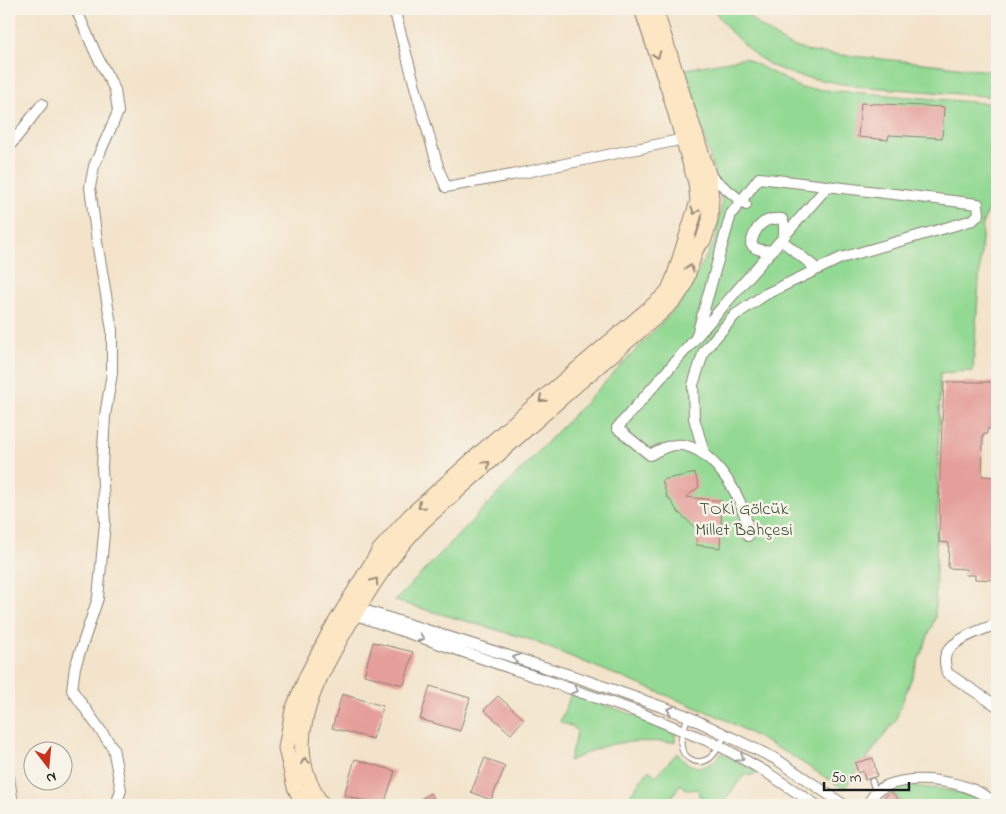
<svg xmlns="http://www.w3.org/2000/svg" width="1006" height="814" viewBox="0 0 1006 814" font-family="'Indie Flower',sans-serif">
	<rect width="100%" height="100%" fill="#f7f3e8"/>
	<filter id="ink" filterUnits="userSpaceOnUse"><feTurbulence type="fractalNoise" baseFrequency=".02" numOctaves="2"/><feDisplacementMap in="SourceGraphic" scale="10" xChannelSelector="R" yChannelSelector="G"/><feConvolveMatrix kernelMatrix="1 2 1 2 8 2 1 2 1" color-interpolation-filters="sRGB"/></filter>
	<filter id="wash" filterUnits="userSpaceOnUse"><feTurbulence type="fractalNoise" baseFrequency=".0096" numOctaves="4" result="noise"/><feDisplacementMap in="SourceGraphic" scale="20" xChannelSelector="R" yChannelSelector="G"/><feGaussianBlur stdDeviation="1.12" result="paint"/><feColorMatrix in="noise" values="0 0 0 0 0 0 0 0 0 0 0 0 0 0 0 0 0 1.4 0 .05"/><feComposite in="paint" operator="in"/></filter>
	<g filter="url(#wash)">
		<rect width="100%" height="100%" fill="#f3e3ca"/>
		<path fill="#92d993" stroke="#577a58" d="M713 9H742L756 23 786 44 811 52 933 64 997 72V97L855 86 798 76 772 66 755 55 730 31Z
			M745 58 801 88 997 104V189L983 222 973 371 940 373 935 618 895 721 844 789 790 755 722 718 525 638 395 601 679 305 714 243 722 203 686 69Z
			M571 694 632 714 675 732V742C650 742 622 739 599 748 589 751 579 757 569 761L577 732 573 727 560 722Z
			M677 753C690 771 708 772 721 753L758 772 750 776 745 774 721 805H713L699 796 698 789 688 790 680 784 670 801 677 805H627L629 796 649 770 656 776Z
			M896 786C923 787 964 788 985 805H905L891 792Z"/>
		<g id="blocks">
			<path fill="#e59e9a" d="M861 103 944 107 942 138 889 135 888 140 858 137Z
				M944 382H997V428L987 429V434L983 435 982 476 997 477 994 580 975 579V575H965L966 569 948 568 949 543 939 542 940 471Z
				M695 473 699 487 686 497 722 501 720 548 696 545 697 529 678 512 669 498 667 497 662 480Z
				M373 642 413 652 404 685 364 675Z
				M430 686 470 698 460 731 420 719Z
				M342 694 383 706 373 739 332 728Z
				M498 696 524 719 511 734 484 710Z
				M485 758 505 767 491 800 471 792Z
				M873 758 877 776 865 780 863 771 858 773 855 763Z
				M355 759 395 771 384 805H378L344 795Z
				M891 792 905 805H887L883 798Z
				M430 793 438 805H412Z"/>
		</g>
	</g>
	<g filter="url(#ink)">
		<use href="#blocks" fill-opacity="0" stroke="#888073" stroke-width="1"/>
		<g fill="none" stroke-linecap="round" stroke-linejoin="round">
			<g stroke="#888073" stroke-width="7">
				<path id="lane" d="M688 717C685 725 681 734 681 744 682 758 697 767 710 758 717 752 721 743 725 735
					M872 781 876 792"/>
			</g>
			<g stroke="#888073" stroke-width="12">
				<path id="street" d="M76 9 96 54 115 90 118 112 94 166 90 187 97 242 112 330V373L105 416 102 467 105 523 98 598 75 667 72 690 113 748 121 790 116 805
					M394 9 419 101 439 170 446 187 512 175 684 139
					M9 147 42 104
					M708 174 746 205
					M781 240 817 269
					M772 251C764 250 756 251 751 244 755 227 763 217 782 219L784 224V236
					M698 335 828 186
					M705 456 694 418 693 385 704 351 735 315 766 294 841 258 973 220 979 214 978 204 759 178 731 214 696 338 617 428 650 455C659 450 671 443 682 445 711 449 736 488 744 513 747 520 747 529 748 536
					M354 607 579 678 685 715 776 759 844 805
					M350 613 638 712 720 746 766 772 816 805
					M997 624C984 629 952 639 946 654 943 660 946 667 947 673L997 706
					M9 777 13 805
					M867 805C870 801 873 796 876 792 901 770 976 780 996 805"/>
			</g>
			<g stroke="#888073" stroke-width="17">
				<path id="secondary" d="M304 805 295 787 286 748 293 710 307 676 330 632 380 550 410 516 506 430 663 297 669 290 674 278 698 201 696 183 669 90 642 9
					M322 805C310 788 302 766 302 744 303 706 321 673 339 641 363 599 388 557 422 522L577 384 658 315 676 298 684 286 696 248 704 239 710 220 711 198 708 174 655 9"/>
			</g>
			<use href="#lane" stroke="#fff" stroke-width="5"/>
			<use href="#street" stroke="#fff" stroke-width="10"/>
			<use href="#secondary" stroke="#fce6c4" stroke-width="15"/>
		</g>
		<defs><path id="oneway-chevron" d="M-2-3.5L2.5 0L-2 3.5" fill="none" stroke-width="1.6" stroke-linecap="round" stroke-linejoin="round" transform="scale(1.25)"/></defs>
		<g stroke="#978b78">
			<use href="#oneway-chevron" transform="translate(657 55) rotate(71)"/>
			<use href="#oneway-chevron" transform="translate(695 211) rotate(108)"/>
			<use href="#oneway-chevron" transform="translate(690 268) rotate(-71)"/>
			<use href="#oneway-chevron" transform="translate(542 399) rotate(139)"/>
			<use href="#oneway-chevron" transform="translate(487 464) rotate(-42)"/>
			<use href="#oneway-chevron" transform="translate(421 506) rotate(138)"/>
			<use href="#oneway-chevron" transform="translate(375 581) rotate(-56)"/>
			<use href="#oneway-chevron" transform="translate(305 761) rotate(-98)"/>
		</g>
		<g stroke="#999">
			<use href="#oneway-chevron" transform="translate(421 638) rotate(19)"/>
			<use href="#oneway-chevron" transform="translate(516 658) rotate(-162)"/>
			<use href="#oneway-chevron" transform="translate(575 690) rotate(19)"/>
			<use href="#oneway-chevron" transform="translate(670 710) rotate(-161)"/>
			<use href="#oneway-chevron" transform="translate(741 758) rotate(30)"/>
		</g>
	</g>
	<g text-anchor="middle" stroke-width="5" stroke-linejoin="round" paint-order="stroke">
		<g font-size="18" fill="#3f5540" stroke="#f7f3e8">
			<text x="744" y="514">TOKİ Gölcük<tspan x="744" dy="21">Millet Bahçesi</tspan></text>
		</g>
	</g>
	<rect width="1006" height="814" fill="none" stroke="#f7f3e8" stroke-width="30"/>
	<g transform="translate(48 766) rotate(164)"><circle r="24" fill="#f7f3e8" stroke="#9f9d96"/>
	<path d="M0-4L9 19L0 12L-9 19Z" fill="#c8321e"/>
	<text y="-8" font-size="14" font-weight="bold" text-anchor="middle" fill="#1c1c1c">N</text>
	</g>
	<path d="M824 782v8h85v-8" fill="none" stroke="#1c1c1c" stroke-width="2.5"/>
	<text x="831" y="782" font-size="15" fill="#1c1c1c" stroke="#f7f3e8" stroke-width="4" paint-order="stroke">50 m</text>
</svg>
